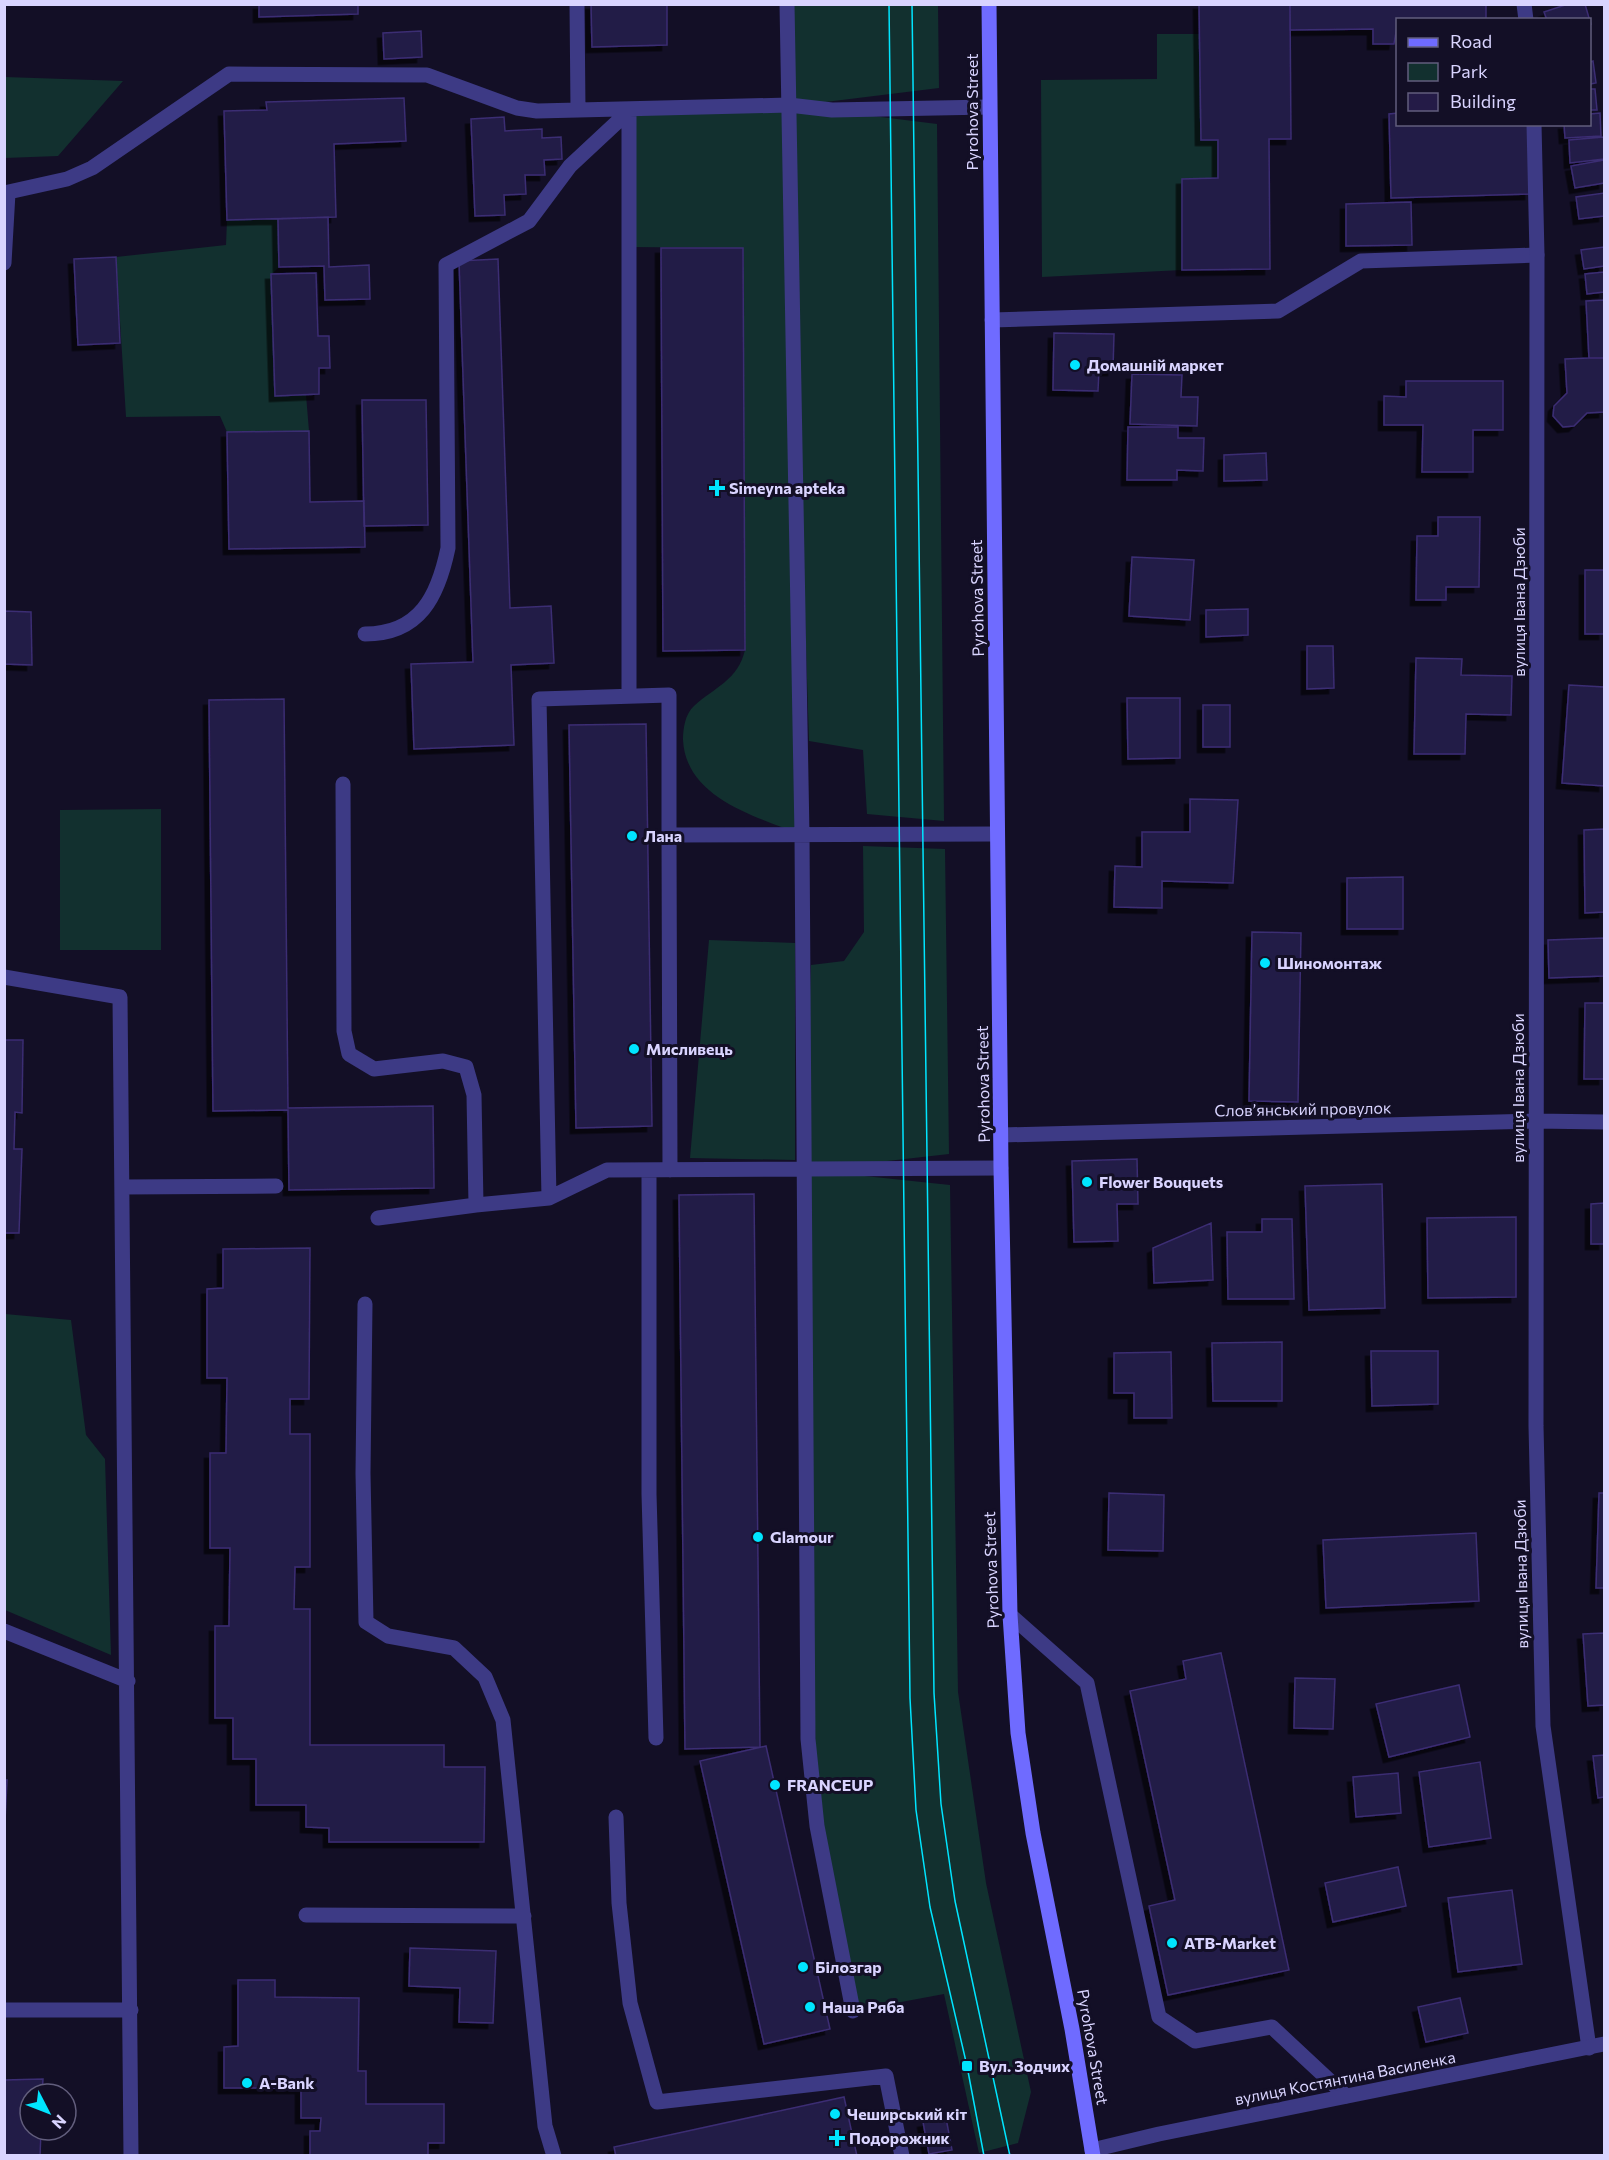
<svg xmlns="http://www.w3.org/2000/svg" width="1609" height="2160" viewBox="0 0 1609 2160" font-family="Commissioner,sans-serif">
	<defs>
		<filter id="shadow"><feDropShadow dx="-5.5" dy="5.5" stdDeviation="0" flood-color="#0009"/></filter>
	</defs>
	<rect width="100%" height="100%" fill="#130f26"/>
	<path fill="#12302f" d="M787 5H938L939 88 793 106 937 124 944 821 867 814 863 750 809 741 791 172 802 835C758 817 686 799 683 740 683 729 685 714 694 706 715 687 738 680 745 650L743 248 629 247V111L789 105Z
		M1157 34H1200L1201 140H1218V178L1182 179V270L1042 277 1041 80 1157 79Z
		M4 77H5L123 81 58 156 5 158Z
		M278 219 279 267 271 275 275 396 306 395 309 431 227 432 220 416 126 417 116 257 226 245 227 220Z
		M161 809V950H60V810Z
		M863 846 945 849 949 1154 808 1170 950 1185 958 1692 986 1883 1031 2092 1018 2143 979 2153 944 1994 853 2011 817 1826 804 1170 811 965 844 961 864 932Z
		M709 940 795 943V1160L690 1158Z
		M5 1314 71 1320 86 1435 105 1459 111 1655 5 1610Z"/>
	<path fill="#241b47" stroke="#3b2d73" stroke-width="1.5" filter="url(#shadow)" d="M259 4H358V14L259 17Z
		M591 4H667V45L592 47Z
		M1199 4H1290L1291 139H1269L1270 269 1182 270V179L1218 178V140H1201Z
		M1290 4H1486V20H1398L1394 44H1373V29L1290 30Z
		M1568 4H1585L1591 25 1590 20H1547L1544 12Z
		M421 31 422 57 384 59 383 33Z
		M1593 61 1596 83 1590 84V62Z
		M1590 89H1595L1597 110H1590Z
		M404 98 406 141 334 144 336 217 227 220 224 111 267 110 266 102Z
		M1398 113V124H1530V194L1391 198 1389 114Z
		M1600 113 1601 136 1565 138 1564 124H1590V114Z
		M504 117 505 131 542 129V138L561 137 562 159 544 160 545 175H525L526 194 504 195 505 215 475 216 471 119Z
		M1604 137V159L1570 163 1569 140Z
		M1604 160V183L1575 188 1571 166Z
		M1604 193V216L1579 219 1576 197Z
		M1411 202 1412 245 1346 246V204Z
		M328 217 329 267 369 265 370 299 325 300 324 266 279 267 278 219Z
		M1604 247V266L1584 269 1581 250Z
		M661 248H743L745 650 663 651Z
		M116 257 120 343 78 345 74 259Z
		M498 259 510 608 551 606 554 663 511 665 514 745 414 749 411 664 473 662 459 261Z
		M1604 272V292L1587 294 1585 274Z
		M316 273 318 336H329L330 368H319V394L275 396 271 274Z
		M1604 300V358H1589L1586 301Z
		M1054 333 1114 334 1113 370H1099L1098 391 1053 390Z
		M1589 358H1604V412L1587 413 1574 426 1563 427 1553 416 1554 406 1567 393 1565 359Z
		M1132 374 1182 375 1181 397H1198L1197 426 1130 424Z
		M1406 381H1503V430H1473V472H1422L1423 425H1384V396L1406 397Z
		M362 400H426L428 525 364 526Z
		M1128 427H1178V438H1204L1203 471 1177 470V480H1127Z
		M309 431 310 502 364 501 365 547 229 549 227 432Z
		M1266 453 1267 480 1224 481V455Z
		M1438 517H1480L1479 587H1446V600H1416L1417 536H1438Z
		M1132 557 1194 560 1190 620 1129 616Z
		M1585 570H1604V634H1585Z
		M1248 609V635L1206 637V610Z
		M4 611 31 612 32 665 4 664Z
		M1307 646H1333L1334 688 1307 689Z
		M1416 658 1462 659 1461 675 1512 676 1511 715 1466 714 1465 754H1414Z
		M1569 685 1604 687V786L1562 783Z
		M1127 698H1180V758L1128 759Z
		M284 699 288 1108 433 1106 434 1188 289 1190 288 1110 213 1111 209 700Z
		M1203 705H1230V747H1203Z
		M646 724 652 1126 576 1128 569 725Z
		M1190 799 1238 800 1233 883 1162 881V908L1114 907 1115 866 1142 867V832H1190Z
		M1604 829V912L1585 913 1584 830Z
		M1403 877V929H1347V878Z
		M1252 932 1301 933 1298 1102 1249 1101Z
		M1604 938V976L1549 978 1548 940Z
		M1585 1003H1604V1079H1584Z
		M4 1040H23L22 1113 15 1112 14 1149H22L19 1233H4Z
		M1137 1159 1138 1204H1117L1118 1241 1074 1242 1072 1161Z
		M1382 1184 1385 1308 1309 1310 1305 1186Z
		M754 1194 760 1747 685 1749 679 1195Z
		M1604 1203V1244H1591V1204Z
		M1516 1217V1297L1428 1298 1427 1218Z
		M1262 1219H1292L1294 1299H1228L1227 1232H1262Z
		M1211 1223 1213 1280 1154 1283 1153 1248Z
		M310 1248 309 1399H290V1434H310V1567H295L294 1609H310V1745H444V1767H485L484 1842H329V1828L306 1827V1805H256V1759H233V1718H215V1626H229L230 1548H210V1453H226L227 1378H207V1289L223 1288V1249Z
		M1282 1342V1401H1213L1212 1343Z
		M1371 1351H1438V1404L1372 1406Z
		M1171 1352 1172 1418H1134V1393H1114V1353Z
		M1109 1493 1164 1495 1163 1551 1108 1550Z
		M1599 1493H1604V1588H1596Z
		M1476 1533 1479 1601 1326 1608 1323 1540Z
		M1604 1633V1705L1588 1706 1583 1634Z
		M1221 1653 1289 1970 1168 1995 1149 1906 1175 1900 1130 1691 1186 1679 1183 1661Z
		M1295 1678 1335 1679 1333 1729 1294 1728Z
		M1459 1685 1470 1737 1389 1757 1376 1704Z
		M766 1746 830 2029 764 2044 700 1761Z
		M1604 1755V1797L1598 1798 1593 1756Z
		M1480 1762 1491 1838 1429 1847 1419 1772Z
		M1398 1773 1401 1813 1356 1817 1353 1777Z
		M4 1780H7L4 1842Z
		M1398 1867 1406 1906 1333 1922 1325 1883Z
		M1512 1890 1522 1964 1458 1972 1448 1898Z
		M410 1948 496 1951 493 2023 459 2022 460 1988 409 1986Z
		M238 1980H275V1997L359 1998 358 2071H366V2104H444V2143H428V2156H310V2131H320L321 2118H301V2088H224V2047L238 2046Z
		M1460 1998 1468 2033 1426 2042 1418 2007Z
		M43 2079 42 2094H30V2130H41L40 2156H4V2080Z
		M844 2097 857 2156H616L614 2147Z
		M946 2118 952 2150 929 2154 923 2122Z"/>
	<g fill="none" stroke-linecap="round" stroke-linejoin="round">
		<path stroke="#3d3a85" stroke-width="15" d="M577 4 578 110
			M787 4 802 835 808 1739 817 1826 853 2011
			M629 111V696
			M4 193 67 179 92 168 229 74 427 75 517 108 537 111 789 105 832 110 989 107
			M4 263 8 193
			M992 320 1278 311 1361 261 1537 255
			M365 634C420 634 438 596 448 548L446 265 529 221 570 166 629 111
			M343 784 344 1031 349 1054 374 1069 443 1061 466 1067 474 1095 476 1205
			M4 977 120 997 131 2156
			M649 1170V1494L656 1738
			M670 1170 669 835 997 834
			M122 1187 276 1186
			M549 1198 539 699 669 695V835
			M378 1218 476 1205 549 1198 607 1170 1001 1168
			M365 1304 363 1473 366 1622 388 1636 454 1648 485 1677 503 1720 545 2126 554 2156
			M1010 1615 1087 1683 1159 2017 1195 2041 1272 2027 1346 2096
			M4 1631 128 1681
			M616 1817 619 1903 630 2003 657 2102 886 2076 902 2156
			M306 1915 524 1916
			M4 2010H131"/>
		<path stroke="#3d3a85" stroke-width="15" d="M1524 4 1526 20
			M1534 124 1537 255 1536 1426 1543 1726 1589 2048
			M1002 1135 1536 1121 1604 1122"/>
		<path stroke="#3d3a85" stroke-width="15" d="M1092 2150 1159 2134 1604 2044"/>
		<path stroke="#6f6bff" stroke-width="15" d="M989 4 1001 1168 1010 1615 1018 1733 1033 1833 1072 2029 1093 2156"/>
		<path stroke="#00e5ff" stroke-width="1.5" d="M889 4 910 1698 916 1810 930 1907 967 2066 984 2156
			M912 4 934 1693 941 1804 955 1901 1010 2156"/>
	</g>
	<g fill="#00e5ff" stroke="#130f26" stroke-width="2">
		<circle cx="1075" cy="365" r="6"/>
		<path d="M714 479h6v6h6v6h-6v6h-6v-6h-6v-6h6z"/>
		<circle cx="632" cy="836" r="6"/>
		<circle cx="1265" cy="963" r="6"/>
		<circle cx="634" cy="1049" r="6"/>
		<circle cx="1087" cy="1182" r="6"/>
		<circle cx="758" cy="1537" r="6"/>
		<circle cx="775" cy="1785" r="6"/>
		<circle cx="1172" cy="1943" r="6"/>
		<circle cx="803" cy="1967" r="6"/>
		<circle cx="810" cy="2007" r="6"/>
		<rect x="961" y="2060" width="12" height="12" rx="3"/>
		<circle cx="247" cy="2083" r="6"/>
		<circle cx="835" cy="2114" r="6"/>
		<path d="M834 2129h6v6h6v6h-6v6h-6v-6h-6v-6h6z"/>
	</g>
	<g text-anchor="middle" stroke-width="6" stroke-linejoin="round" paint-order="stroke">
		<g font-size="16" fill="#d9d4ff" stroke="#130f26">
			<text transform="translate(972 112) rotate(-90)" y="6">Pyrohova Street</text>
			<text transform="translate(977 598) rotate(-91)" y="6">Pyrohova Street</text>
			<text transform="translate(1519 602) rotate(-90)" y="6">вулиця Івана Дзюби</text>
			<text transform="translate(983 1084) rotate(-91)" y="6">Pyrohova Street</text>
			<text transform="translate(1518 1088) rotate(-90)" y="6">вулиця Івана Дзюби</text>
			<text transform="translate(1303 1109) rotate(-1)" y="6">Словʼянський провулок</text>
			<text transform="translate(991 1570) rotate(-92)" y="6">Pyrohova Street</text>
			<text transform="translate(1521 1574) rotate(-91)" y="6">вулиця Івана Дзюби</text>
			<text transform="translate(1093 2047) rotate(80)" y="6">Pyrohova Street</text>
			<text transform="translate(1345 2078) rotate(-11)" y="6">вулиця Костянтина Василенка</text>
		</g>
		<g font-size="16" font-weight="bold" fill="#d9d4ff" stroke="#130f26" text-anchor="start">
			<text x="1087" y="371">Домашній маркет</text>
			<text x="729" y="494">Simeyna apteka</text>
			<text x="644" y="842">Лана</text>
			<text x="1277" y="969">Шиномонтаж</text>
			<text x="646" y="1055">Мисливець</text>
			<text x="1099" y="1188">Flower Bouquets</text>
			<text x="770" y="1543">Glamour</text>
			<text x="787" y="1791">FRANCEUP</text>
			<text x="1184" y="1949">ATB-Market</text>
			<text x="815" y="1973">Білозгар</text>
			<text x="822" y="2013">Наша Ряба</text>
			<text x="979" y="2072">Вул. Зодчих</text>
			<text x="259" y="2089">A-Bank</text>
			<text x="847" y="2120">Чеширський кіт</text>
			<text x="849" y="2144">Подорожник</text>
		</g>
	</g>
	<rect width="1609" height="2160" fill="none" stroke="#d9d4ff" stroke-width="12"/>
	<rect x="1396" y="18" width="195" height="108" fill="#130f26" stroke="#625e7d" stroke-width="1.5"/>
	<rect x="1408" y="38" width="30" height="9" fill="#6f6bff" stroke="#625e7d" stroke-width="1.5"/>
	<text x="1450" y="48" font-size="18" fill="#d9d4ff">Road</text>
	<rect x="1408" y="63" width="30" height="18" fill="#12302f" stroke="#625e7d" stroke-width="1.5"/>
	<text x="1450" y="78" font-size="18" fill="#d9d4ff">Park</text>
	<rect x="1408" y="93" width="30" height="18" fill="#241b47" stroke="#625e7d" stroke-width="1.5"/>
	<text x="1450" y="108" font-size="18" fill="#d9d4ff">Building</text>
	<g transform="translate(48 2112) rotate(132)"><circle r="28" fill="#130f26" stroke="#625e7d" stroke-width="1.5"/>
	<path d="M0-4.5L10 22L0 15L-10 22Z" fill="#00e5ff"/>
	<text y="-9" font-size="16" font-weight="bold" text-anchor="middle" fill="#d9d4ff">N</text>
	</g>
</svg>
